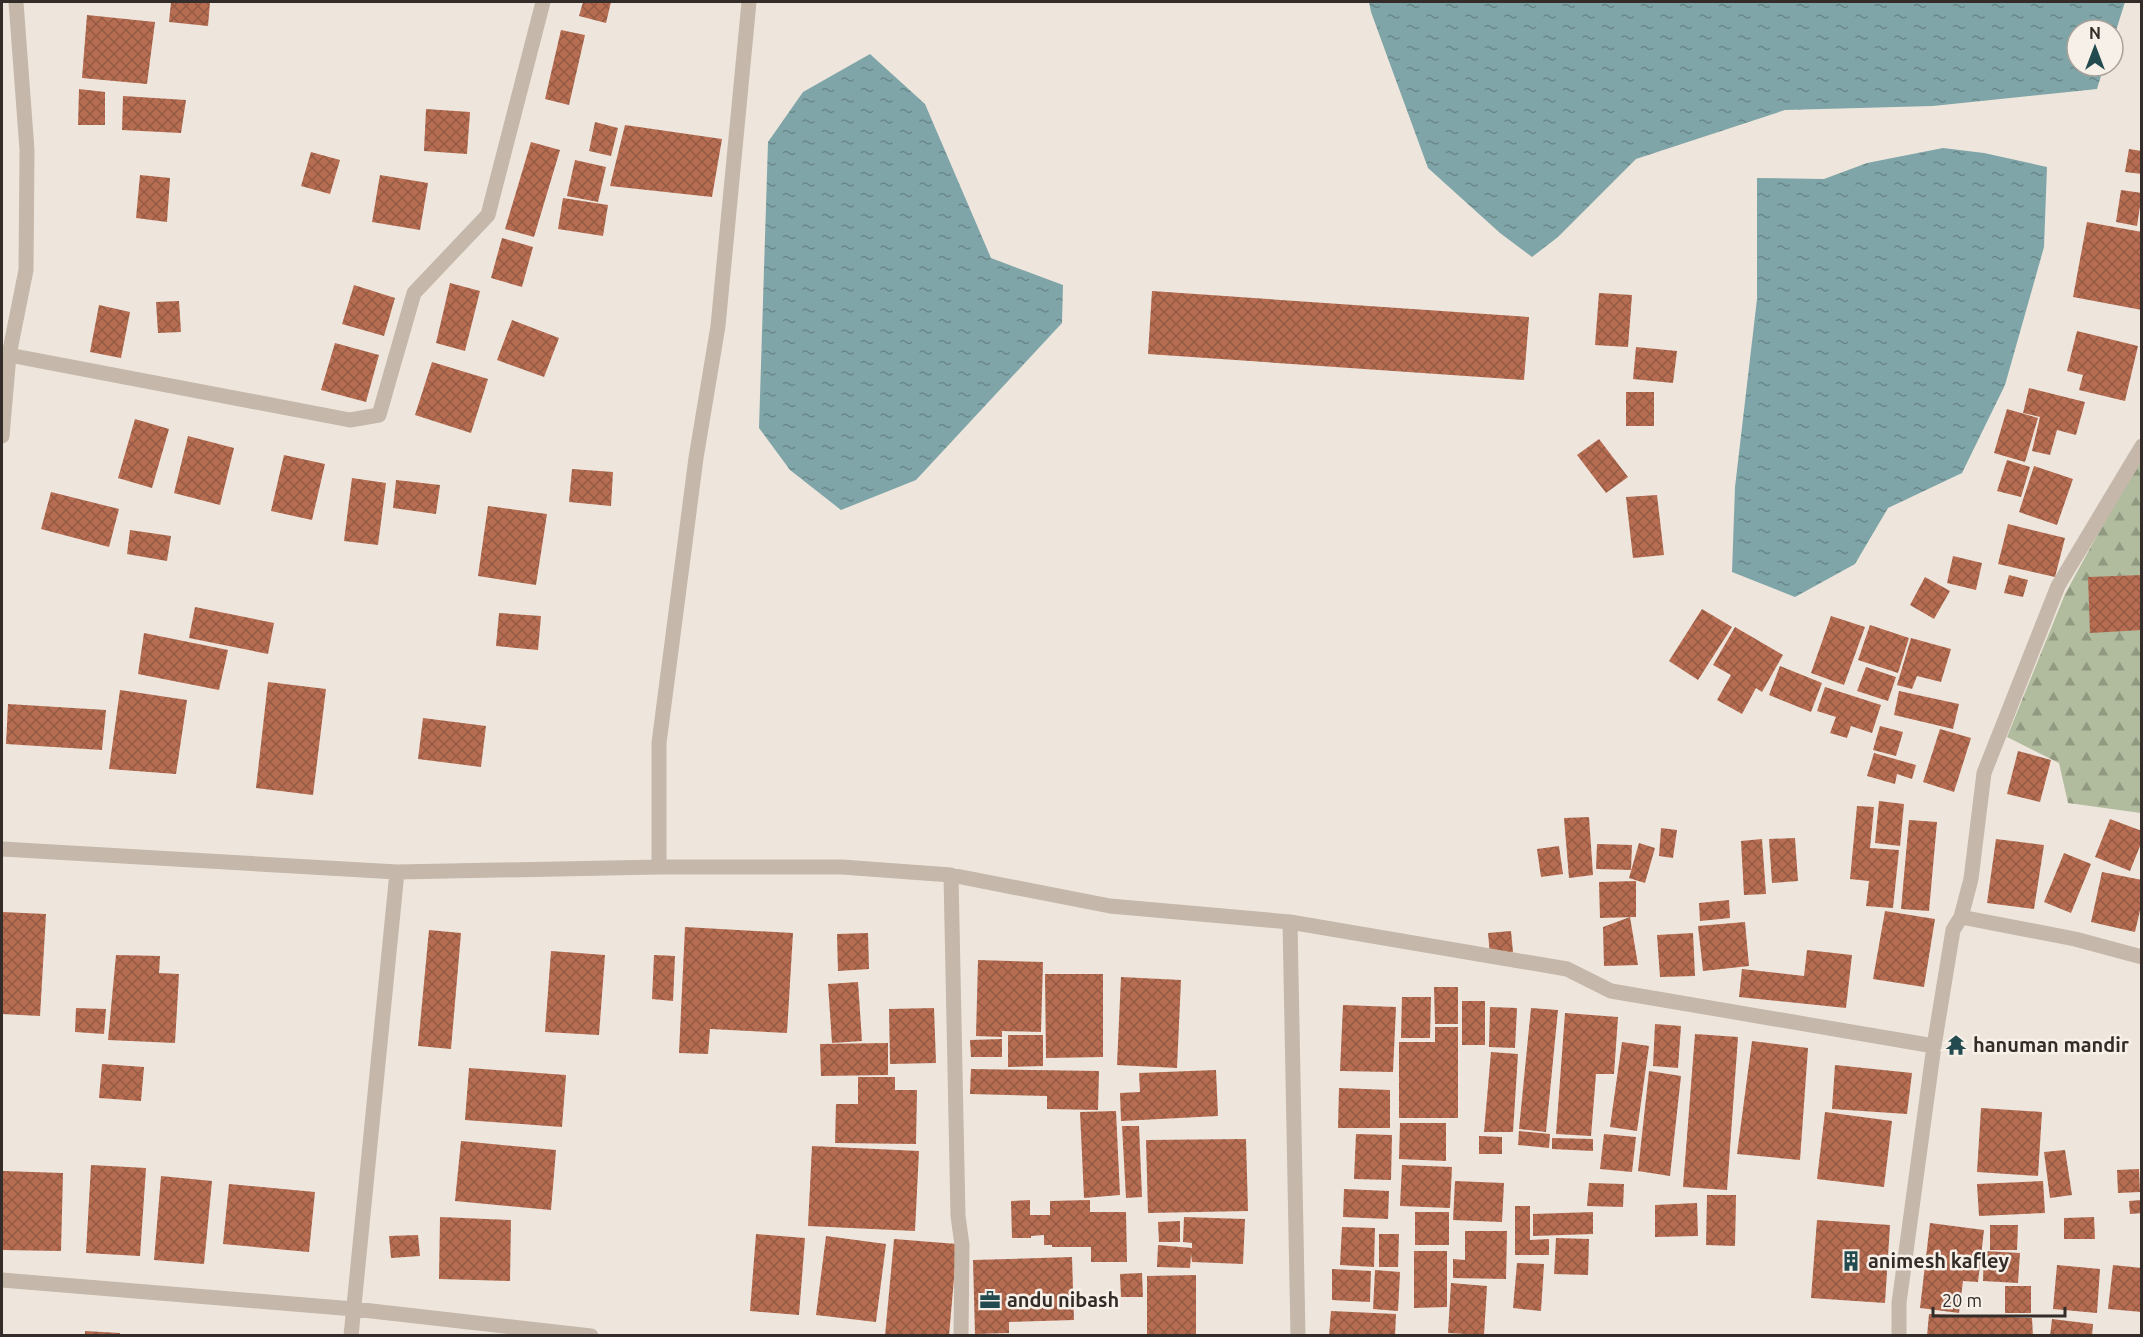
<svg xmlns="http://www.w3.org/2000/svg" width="2143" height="1337" viewBox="0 0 2143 1337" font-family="Ubuntu,sans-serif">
	<defs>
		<pattern id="forest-firs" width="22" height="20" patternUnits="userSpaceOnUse" patternTransform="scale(1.5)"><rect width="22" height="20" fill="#b1bc9e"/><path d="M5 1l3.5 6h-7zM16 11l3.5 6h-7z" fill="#919981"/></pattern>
		<pattern id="water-ripples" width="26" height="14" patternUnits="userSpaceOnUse" patternTransform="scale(1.5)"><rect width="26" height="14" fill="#7fa5a8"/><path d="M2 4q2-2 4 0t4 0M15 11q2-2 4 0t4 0" fill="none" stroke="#698789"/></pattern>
		<pattern id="building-cross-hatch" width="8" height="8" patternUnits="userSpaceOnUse" patternTransform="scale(1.5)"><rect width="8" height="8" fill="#b76d52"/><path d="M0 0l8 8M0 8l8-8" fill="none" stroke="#955a44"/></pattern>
	</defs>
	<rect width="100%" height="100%" fill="#eee6dc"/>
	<path fill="url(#forest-firs)" d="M2141 459V813L2068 803 2059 763 2007 737 2065 594 2112 508Z"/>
	<path fill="url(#water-ripples)" d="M1369 2H2125L2113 40V30H2077V66H2104L2097 89 1933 106 1785 110 1636 159 1558 237 1532 257 1500 233 1428 168 1371 12Z
		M870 54 925 104 991 258 1063 285 1062 323 916 480 841 510 790 470 759 428 768 142 803 92Z
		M1943 148 1984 153 2047 167 2044 247 2005 385 1962 473 1888 508 1855 564 1795 597 1732 572 1735 487 1757 299V178L1824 179 1867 163Z"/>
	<path fill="url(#building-cross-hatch)" d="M171 2H210L208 26 169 22Z
		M583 2H611L606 23 579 16Z
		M87 15 155 22 147 84 82 78Z
		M561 30 585 35 569 105 545 99Z
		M79 89 105 92V125H78Z
		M123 96 186 100 181 133 122 130Z
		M426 109 470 112 467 154 424 151Z
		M595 122 618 128 611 156 589 151Z
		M625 125 722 139 712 197 610 186Z
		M531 142 560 150 534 237 505 229Z
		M2129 149 2142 151V174L2125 172Z
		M311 152 340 160 330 194 301 186Z
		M575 160 606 167 598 202 567 196Z
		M140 175 170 178 167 222 136 218Z
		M380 175 428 183 420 230 372 222Z
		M2121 190 2142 193 2137 226 2116 222Z
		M563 198 608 205 603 236 558 229Z
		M2087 222 2142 232V310L2073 297Z
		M502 238 533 247 522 287 491 278Z
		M450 283 480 291 465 351 436 343Z
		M354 285 395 298 384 336 342 324Z
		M1152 291 1529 317 1524 380 1148 354Z
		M1599 293 1632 295 1628 347 1595 345Z
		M179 301 181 332 158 333 156 302Z
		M99 305 130 312 121 358 90 352Z
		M512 320 559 338 544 377 497 360Z
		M2077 331 2138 346 2125 401 2079 390 2083 375 2067 371Z
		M335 343 379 355 366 402 321 390Z
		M1636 347 1677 351 1673 383 1633 379Z
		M432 362 488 379 471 433 415 415Z
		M2029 388 2085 402 2076 435 2057 430 2050 455 2032 451 2040 417 2023 413Z
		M1626 392H1654V426H1626Z
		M2007 409 2038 418 2025 462 1994 453Z
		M135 419 169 429 152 488 118 478Z
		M188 436 234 448 220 505 174 493Z
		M1599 439 1628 477 1606 493 1577 455Z
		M284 455 325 464 312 520 271 511Z
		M2007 460 2030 467 2021 497 1997 491Z
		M2034 466 2073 479 2057 525 2019 512Z
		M572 469 613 472 611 506 569 502Z
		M352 478 386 483 378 545 344 541Z
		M396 480 440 485 436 514 393 508Z
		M51 492 119 509 109 547 41 529Z
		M1657 495 1664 555 1633 558 1626 497Z
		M488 506 547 514 536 585 478 576Z
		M2008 524 2065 538 2055 577 1998 564Z
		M130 530 171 536 167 561 127 554Z
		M1953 556 1982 563 1976 590 1947 583Z
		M2009 575 2028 580 2023 597 2004 593Z
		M2142 575V630L2090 633 2088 577Z
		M1925 577 1950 591 1934 619 1910 605Z
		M195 607 274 623 268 654 189 638Z
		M1702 609 1732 627 1698 680 1669 661Z
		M499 613 541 616 538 650 496 646Z
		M1831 616 1865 627 1844 685 1811 673Z
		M1870 625 1909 638 1898 673 1858 660Z
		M1735 627 1783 655 1762 692 1756 688 1742 714 1717 700 1731 675 1713 665Z
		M144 633 228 650 219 690 138 674Z
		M1911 638 1951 649 1941 682 1917 676 1912 689 1897 685Z
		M1780 666 1822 683 1811 712 1769 695Z
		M1866 667 1896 677 1888 701 1857 691Z
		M268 682 326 689 313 795 256 788Z
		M1825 687 1881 705 1872 733 1851 726 1847 738 1830 733 1836 717 1817 711Z
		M120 690 187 700 176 774 109 769Z
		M1899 691 1959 704 1953 729 1894 715Z
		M8 704 106 710 102 750 6 744Z
		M423 718 486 726 481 767 418 759Z
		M1880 726 1903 732 1896 756 1873 750Z
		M1940 729 1971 738 1954 792 1923 782Z
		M2018 751 2051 760 2040 802 2007 794Z
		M1874 753 1916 765 1912 779 1897 774 1895 784 1867 776Z
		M1879 801 1904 804 1900 846 1875 843Z
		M1857 806 1874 807 1870 848 1899 850 1893 908 1866 906 1869 881 1850 879Z
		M1589 817 1593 875 1569 878 1564 818Z
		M2110 819 2142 831V841L2130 871 2095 857Z
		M1909 820 1937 822 1929 911 1901 909Z
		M1661 828 1677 830 1673 858 1659 856Z
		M1795 838 1798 881 1772 883 1769 839Z
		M1762 839 1766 894 1744 895 1741 841Z
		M1996 839 2044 845 2034 909 1987 903Z
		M1639 843 1655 848 1645 883 1629 878Z
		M1597 844 1632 845 1631 870 1596 869Z
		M1559 846 1563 874 1541 877 1537 849Z
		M2064 853 2091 864 2071 913 2044 902Z
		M2102 872 2142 880V902L2135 932 2091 922Z
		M1636 881V917L1600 918 1599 882Z
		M1729 900 1730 918 1700 921 1699 903Z
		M1885 911 1935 919 1924 987 1873 979Z
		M2 912 46 914 40 1016 2 1014Z
		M1630 917 1638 965 1604 966 1603 927Z
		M1745 922 1749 966 1703 971 1698 926Z
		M685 927 793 933 787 1033 710 1029 708 1054 679 1053Z
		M429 930 461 933 451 1049 418 1046Z
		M1511 931 1513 952 1490 955 1488 933Z
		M868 933 869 969 838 971 837 934Z
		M1693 933 1695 976 1660 977 1657 935Z
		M1807 950 1852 955 1846 1008 1739 997 1742 969 1804 976Z
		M551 951 605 955 599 1035 545 1032Z
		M116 955 160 956 159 973 179 974 175 1043 108 1040Z
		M654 955 675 956 673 1001 652 999Z
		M978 960 1043 962 1041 1032 1002 1031V1037L976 1036Z
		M1045 974H1103V1057L1046 1058Z
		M1121 977 1181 980 1177 1068 1117 1065Z
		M858 982 862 1041 832 1043 828 984Z
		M1434 987H1458V1024H1435Z
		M1402 997H1431L1430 1038H1401Z
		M1462 1001H1485V1045H1462Z
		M1343 1005 1396 1007 1393 1072 1340 1071Z
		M1490 1007 1517 1008 1515 1048 1489 1047Z
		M76 1008 106 1009 104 1034 75 1032Z
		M934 1008 936 1063 890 1064 889 1009Z
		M1531 1008 1558 1010 1546 1132 1519 1129Z
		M1565 1013 1618 1017 1614 1074H1596L1591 1136 1556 1134Z
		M1655 1024 1681 1026 1678 1068 1653 1066Z
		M1435 1027H1458V1118H1399V1042H1435Z
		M1695 1034 1738 1037 1727 1190 1683 1187Z
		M1008 1035H1043V1066L1008 1067Z
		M1951 1038 1962 1041 1961 1052 1949 1050Z
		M1002 1039V1057H971L970 1040Z
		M1752 1041 1808 1048 1800 1160 1737 1154Z
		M1622 1042 1649 1046 1637 1131 1610 1127Z
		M888 1043V1075L821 1076 820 1044Z
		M1491 1052 1518 1054 1513 1132H1484Z
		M102 1064 144 1067 141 1101 99 1098Z
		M1835 1065 1912 1073 1907 1114 1832 1109Z
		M469 1068 566 1075 562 1127 465 1120Z
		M971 1069 1099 1071 1098 1110 1047 1109V1096L970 1094Z
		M1216 1070 1218 1116 1121 1121 1120 1093 1140 1092 1139 1073Z
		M1649 1071 1681 1076 1670 1176 1638 1171Z
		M858 1077H895V1090H917L916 1144 835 1143 836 1104H858Z
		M1339 1088 1390 1090V1128H1338Z
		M1981 1108 2042 1112 2038 1176 1977 1172Z
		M1116 1111 1120 1195 1084 1198 1080 1112Z
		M1825 1112 1892 1121 1884 1187 1817 1179Z
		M1400 1123H1446V1161L1399 1159Z
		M1122 1126H1139L1142 1197 1126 1198Z
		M1519 1131 1550 1134 1549 1148 1518 1145Z
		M1356 1134 1392 1135 1391 1180 1354 1179Z
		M1604 1134 1636 1137 1632 1172 1600 1169Z
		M1479 1136 1502 1137V1154H1479Z
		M1552 1138 1593 1139V1151L1552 1149Z
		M1246 1139 1248 1211 1148 1213 1146 1140Z
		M461 1141 556 1150 551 1210 455 1201Z
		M812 1146 919 1151 915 1231 808 1226Z
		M2065 1150 2072 1195 2050 1198 2044 1152Z
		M91 1165 146 1168 140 1256 86 1253Z
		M1402 1165 1452 1167 1450 1208 1400 1206Z
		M2139 1169 2140 1192 2118 1193 2117 1170Z
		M3 1171 63 1173 61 1251 2 1250Z
		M161 1176 212 1181 204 1264 154 1260Z
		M1455 1181 1504 1183 1502 1222 1453 1220Z
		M2043 1181 2045 1213 1979 1216 1977 1184Z
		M1589 1183 1624 1184 1623 1207 1587 1206Z
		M229 1184 315 1192 309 1252 223 1244Z
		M1344 1189 1389 1191 1388 1219 1343 1217Z
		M1707 1195H1736L1735 1246 1706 1245Z
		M1030 1200V1215H1050V1201L1090 1200V1212H1126L1127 1262H1091V1247H1052V1245H1044V1235L1031 1236V1238H1012L1011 1201Z
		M2142 1200V1213L2130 1214 2129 1201Z
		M1697 1203 1698 1236 1655 1237V1205Z
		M1515 1206H1530V1240L1549 1239V1255H1515Z
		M1415 1212H1449V1245H1415Z
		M1593 1212V1234L1533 1236V1214Z
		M440 1217 511 1220 510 1281 439 1279Z
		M1184 1217 1245 1219 1243 1264 1192 1262 1191 1254 1190 1268 1157 1267 1158 1245 1192 1248V1243L1183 1242Z
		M2094 1217 2095 1239H2064V1218Z
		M1817 1220 1890 1225 1885 1303 1811 1298Z
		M1180 1221V1242H1159L1158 1222Z
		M1930 1223 1984 1230 1978 1282 1963 1281 1959 1313 1920 1308Z
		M1990 1225H2018L2017 1250H1990Z
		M1342 1227 1375 1228 1374 1267 1340 1265Z
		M1465 1231H1507L1506 1279 1453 1278V1259L1465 1260Z
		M756 1234 805 1238 799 1315 750 1311Z
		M1379 1234H1399L1398 1267H1379Z
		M418 1235 420 1256 391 1258 389 1236Z
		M826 1236 886 1244 876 1322 816 1315Z
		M1556 1238 1589 1239 1588 1275 1554 1274Z
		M894 1239 957 1244 949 1336H885Z
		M1414 1251H1447V1307L1414 1308Z
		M1984 1251 2020 1253 2018 1283 1983 1281Z
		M1072 1257 1074 1320 1009 1322V1333L975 1334 973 1260Z
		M1517 1263 1544 1264 1541 1311 1513 1308Z
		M2057 1265 2100 1269 2097 1313 2053 1309Z
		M2113 1265 2142 1268V1312L2108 1309Z
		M1332 1269 1371 1271 1370 1302 1332 1300Z
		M1375 1270 1400 1272 1398 1311 1373 1309Z
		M1142 1273 1143 1297H1121L1120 1274Z
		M1196 1275V1336H1147V1276Z
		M1451 1283 1487 1286 1484 1335 1448 1333Z
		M2005 1286H2031V1313H2005Z
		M1331 1311 1396 1314 1395 1336H1329Z
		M1929 1314 2032 1318 2033 1336H1927Z
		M2052 1319 2093 1324 2092 1336H2050Z
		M85 1331 120 1333V1336H85Z"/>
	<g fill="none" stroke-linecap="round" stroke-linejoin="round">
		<path stroke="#c5b7a9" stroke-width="15" d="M9 355 350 420 379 415 414 293 488 215 543 2
			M2 436 9 355 26 270 27 150 16 2
			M2 849 397 872 659 867H842L951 875 1110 906 1290 922 1567 969 1611 991 1934 1046 1953 930 1961 917 2075 939 2142 957
			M659 867V743L696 458 718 326 749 2
			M951 875 958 1216 962 1245 961 1336
			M1961 917 1971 879 1984 773 2058 586 2142 446
			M1290 922 1298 1336
			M2 1280 354 1309 591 1336
			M351 1336 397 872
			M1899 1336V1303L1934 1046"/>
	</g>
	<defs>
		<g id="temple-bare" transform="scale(1.62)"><path d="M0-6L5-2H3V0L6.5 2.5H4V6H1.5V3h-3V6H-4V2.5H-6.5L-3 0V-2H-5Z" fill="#234b4f" stroke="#f7f0e8" stroke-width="2.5" paint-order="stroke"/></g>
		<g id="building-bare" transform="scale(1.62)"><path d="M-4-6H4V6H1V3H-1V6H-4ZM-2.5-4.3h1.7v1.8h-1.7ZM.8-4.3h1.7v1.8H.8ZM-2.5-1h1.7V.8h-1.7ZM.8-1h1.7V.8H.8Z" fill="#234b4f" stroke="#f7f0e8" stroke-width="2.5" paint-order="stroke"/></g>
		<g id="office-bare" transform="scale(1.62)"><path d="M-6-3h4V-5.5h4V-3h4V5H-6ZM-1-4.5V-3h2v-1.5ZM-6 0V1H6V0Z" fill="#234b4f" stroke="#f7f0e8" stroke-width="2.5" paint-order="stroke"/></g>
	</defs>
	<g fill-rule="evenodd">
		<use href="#temple-bare" x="1956" y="1045"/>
		<use href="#building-bare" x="1851" y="1261"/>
		<use href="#office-bare" x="990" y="1300"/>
	</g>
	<g text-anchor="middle" stroke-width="5" stroke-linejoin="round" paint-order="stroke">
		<g font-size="20" font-weight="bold" fill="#332c28" stroke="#f7f0e8" text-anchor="start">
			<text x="1973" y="1052">hanuman mandir</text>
			<text x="1868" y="1268">animesh kafley</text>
			<text x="1007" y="1307">andu nibash</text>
		</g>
	</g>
	<rect width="2143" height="1337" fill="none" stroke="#332c28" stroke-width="6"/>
	<g transform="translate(2095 48)"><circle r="28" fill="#f7f0e8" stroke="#a9a29b" stroke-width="1.5"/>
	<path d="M0-4.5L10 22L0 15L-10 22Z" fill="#234b4f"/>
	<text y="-9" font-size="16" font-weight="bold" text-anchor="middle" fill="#332c28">N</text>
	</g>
	<path d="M1933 1307v9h132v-9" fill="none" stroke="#332c28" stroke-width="3"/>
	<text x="1942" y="1307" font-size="18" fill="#332c28" stroke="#f7f0e8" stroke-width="4.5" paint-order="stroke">20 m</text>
</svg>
